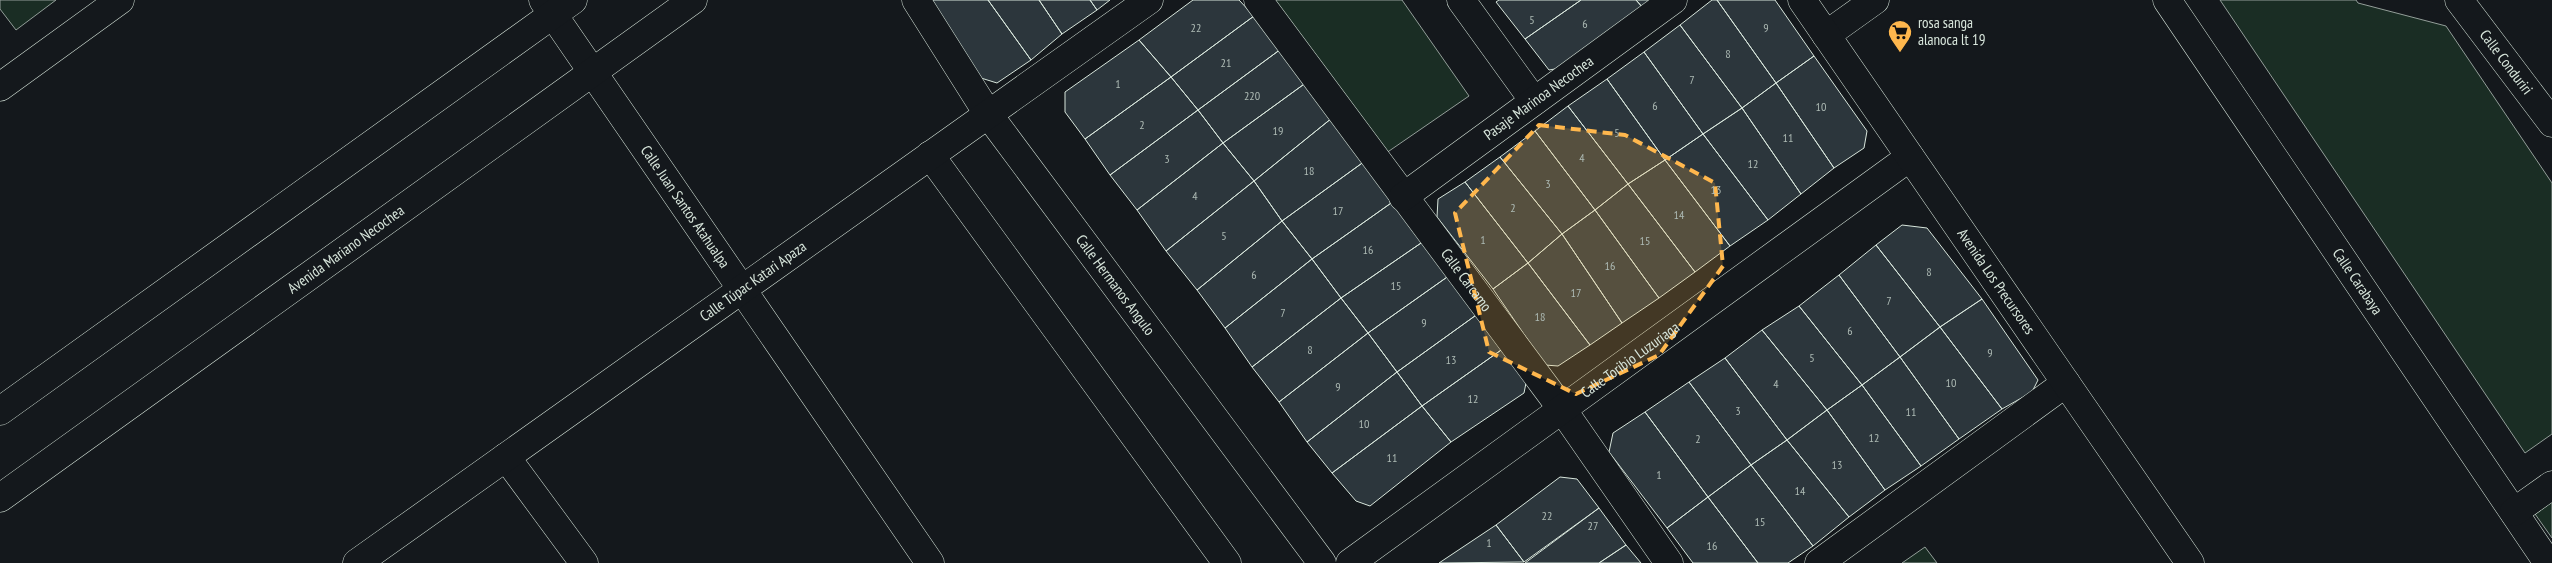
<svg xmlns="http://www.w3.org/2000/svg" width="2552" height="563" viewBox="0 0 2552 563" font-family="'PT Sans Narrow',sans-serif">
	<rect width="100%" height="100%" fill="#14181c"/>
	<path fill="#1a2d24" stroke="#939e99" d="M0 0H56L16 30 0 9Z
		M1265 0H1402L1469 96 1376 160Z
		M2220 0H2356L2358 3 2446 26 2552 183V434L2525 453Z
		M2552 502V538L2535 514Z
		M1925 547 1937 563H1902Z"/>
	<path fill="#2c363c" stroke="#d8e6dc" d="M933 0H988L1031 60 997 83 981 78 929 3Z
		M988 0H1039L1062 34 1031 60Z
		M1039 0H1090L1097 10 1062 34Z
		M1090 0H1110L1097 10Z
		M1193 0H1239L1254 16 1171 77 1139 40Z
		M1499 0H1581L1525 39 1496 2Z
		M1581 0H1636L1644 9 1561 68 1549 70 1525 39Z
		M1636 0H1657L1644 9Z
		M1712 0H1717L1776 83 1742 108 1680 25Z
		M1717 0H1775L1814 56 1776 83Z
		M1254 16 1281 49 1198 110 1171 77Z
		M1680 25 1742 108 1703 134 1644 52Z
		M1139 40 1171 77 1085 139 1065 112V92Z
		M1281 49 1307 82 1223 143 1198 110Z
		M1644 52 1703 134 1665 160 1607 79Z
		M1814 56 1867 131 1864 148 1834 168 1776 83Z
		M1171 77 1198 110 1110 175 1085 139Z
		M1607 79 1665 160 1628 184 1568 106Z
		M1307 82 1332 118 1254 181 1223 143Z
		M1776 83 1834 168 1801 194 1742 108Z
		M1568 106 1628 184 1595 210 1535 131Z
		M1742 108 1801 194 1768 220 1703 134Z
		M1198 110 1223 143 1137 210 1110 175Z
		M1332 118 1365 161 1282 221 1254 181Z
		M1535 131 1595 210 1562 234 1500 157Z
		M1703 134 1768 220 1730 246 1665 160Z
		M1223 143 1254 181 1166 251 1137 210Z
		M1500 157 1562 234 1528 263 1465 182Z
		M1665 160 1730 246 1695 272 1628 184Z
		M1365 161 1394 201 1312 259 1282 221Z
		M1254 181 1282 221 1197 290 1166 251Z
		M1465 182 1528 263 1493 289 1437 217 1438 199Z
		M1628 184 1695 272 1659 298 1595 210Z
		M1394 201 1424 241 1341 298 1312 259Z
		M1595 210 1659 298 1622 323 1562 234Z
		M1282 221 1312 259 1225 328 1197 290Z
		M1902 225 1927 228 1982 299 1940 327 1876 245Z
		M1562 234 1622 323 1590 345 1528 263Z
		M1424 241 1450 275 1368 333 1341 298Z
		M1876 245 1940 327 1900 357 1839 275Z
		M1312 259 1341 298 1252 367 1225 328Z
		M1528 263 1590 345 1558 366 1545 365 1493 289Z
		M1450 275 1479 313 1397 372 1368 333Z
		M1839 275 1900 357 1862 385 1799 306Z
		M1341 298 1368 333 1279 402 1252 367Z
		M1982 299 2038 380 2032 392 2002 409 1940 327Z
		M1799 306 1862 385 1827 410 1762 330Z
		M1479 313 1504 348 1422 406 1397 372Z
		M1940 327 2002 409 1959 439 1900 357Z
		M1762 330 1827 410 1787 440 1725 358Z
		M1368 333 1397 372 1307 442 1279 402Z
		M1504 348 1527 378 1524 393 1451 442 1422 406Z
		M1900 357 1959 439 1921 466 1862 385Z
		M1725 358 1787 440 1751 465 1689 382Z
		M1397 372 1422 406 1332 473 1307 442Z
		M1689 382 1751 465 1708 497 1645 412Z
		M1862 385 1921 466 1885 490 1827 410Z
		M1422 406 1451 442 1370 506 1356 501 1332 473Z
		M1827 410 1885 490 1849 517 1787 440Z
		M1645 412 1708 497 1667 528 1609 452 1613 433Z
		M1787 440 1849 517 1813 546 1751 465Z
		M1751 465 1813 546 1788 563H1758L1708 497Z
		M1560 477 1577 479 1599 508 1524 562 1496 525Z
		M1708 497 1758 563H1693L1667 528Z
		M1599 508 1626 545 1599 563H1525Z
		M1496 525 1524 562 1439 563Z
		M1626 545 1641 563H1599Z"/>
	<g fill="none" stroke-linecap="round" stroke-linejoin="round">
		<g stroke="#d8e6dc" stroke-width="29">
			<g id="street">
				<path id="s1" d="M543 0 930 563"/>
				<path id="s2" d="M916 0 988 114 1322 563"/>
				<path id="s3" d="M1258 0 1562 409 1669 563"/>
				<path d="M1461 0 1534 101"/>
				<path id="s4" d="M2167 0 2548 563"/>
				<path id="s5" d="M2459 0 2552 123"/>
				<path d="M1826 35 1875 0"/>
				<path d="M0 87 120 0"/>
				<path d="M930 155 1227 563"/>
				<path id="s6" d="M1403 197 1673 0"/>
				<path d="M506 457 584 563"/>
				<path d="M2514 512 2552 485"/>
				<path id="s7" d="M357 563 1149 0"/>
				<path id="s8" d="M1350 563 1910 157"/>
				<path d="M1819 563 2066 383"/>
			</g>
		</g>
		<g stroke="#d8e6dc" stroke-width="29">
			<g id="secondary">
				<path id="s9" d="M1802 0 2190 563"/>
				<path d="M0 411 573 0"/>
				<path id="s10" d="M0 498 693 0"/>
			</g>
		</g>
		<use href="#street" stroke="#14181c" stroke-width="28"/>
		<use href="#secondary" stroke="#14181c" stroke-width="28"/>
	</g>
	<path fill="#ffb74d" fill-opacity="0.2" stroke="#ffb74d" stroke-width="4" stroke-dasharray="10 6" stroke-linejoin="round" d="M1539 125 1625 135 1715 183 1723 266 1659 355 1576 394 1489 352 1455 213Z"/>
	<defs>
		<g id="supermarket-pin" transform="scale(1.25)"><path d="M0 17L-7.5 6A9.5 9.5 0 1 1 7.5 6Z" fill="#ffb74d" stroke="#14181c"/><path d="M-6-5.5h2.5l.6 2H6L4.5 2H-2.5L-4.4-4H-6ZM-1.5 3.2a1.3 1.3 0 1 0 .1 0ZM3 3.2a1.3 1.3 0 1 0 .1 0Z" fill="#111"/></g>
	</defs>
	<g fill-rule="evenodd">
		<use href="#supermarket-pin" x="1900" y="32"/>
	</g>
	<g text-anchor="middle" stroke-width="4" stroke-linejoin="round" paint-order="stroke">
		<g font-size="12" fill="#adbab4">
			<text x="1532" y="24">5</text>
			<text x="1585" y="28">6</text>
			<text x="1196" y="32">22</text>
			<text x="1766" y="32">9</text>
			<text x="1728" y="58">8</text>
			<text x="1226" y="67">21</text>
			<text x="1692" y="84">7</text>
			<text x="1118" y="88">1</text>
			<text x="1252" y="100">220</text>
			<text x="1655" y="110">6</text>
			<text x="1821" y="111">10</text>
			<text x="1142" y="129">2</text>
			<text x="1278" y="135">19</text>
			<text x="1617" y="137">5</text>
			<text x="1788" y="142">11</text>
			<text x="1582" y="162">4</text>
			<text x="1167" y="163">3</text>
			<text x="1753" y="168">12</text>
			<text x="1309" y="175">18</text>
			<text x="1548" y="188">3</text>
			<text x="1716" y="194">13</text>
			<text x="1195" y="200">4</text>
			<text x="1513" y="212">2</text>
			<text x="1338" y="215">17</text>
			<text x="1679" y="219">14</text>
			<text x="1224" y="240">5</text>
			<text x="1483" y="244">1</text>
			<text x="1645" y="245">15</text>
			<text x="1368" y="254">16</text>
			<text x="1610" y="270">16</text>
			<text x="1929" y="276">8</text>
			<text x="1254" y="279">6</text>
			<text x="1396" y="290">15</text>
			<text x="1576" y="297">17</text>
			<text x="1889" y="305">7</text>
			<text x="1283" y="317">7</text>
			<text x="1540" y="321">18</text>
			<text x="1424" y="327">9</text>
			<text x="1850" y="335">6</text>
			<text x="1310" y="354">8</text>
			<text x="1990" y="357">9</text>
			<text x="1812" y="362">5</text>
			<text x="1451" y="364">13</text>
			<text x="1951" y="387">10</text>
			<text x="1776" y="388">4</text>
			<text x="1338" y="391">9</text>
			<text x="1473" y="403">12</text>
			<text x="1738" y="415">3</text>
			<text x="1911" y="416">11</text>
			<text x="1364" y="428">10</text>
			<text x="1874" y="442">12</text>
			<text x="1698" y="443">2</text>
			<text x="1392" y="462">11</text>
			<text x="1837" y="469">13</text>
			<text x="1659" y="479">1</text>
			<text x="1800" y="495">14</text>
			<text x="1547" y="520">22</text>
			<text x="1760" y="526">15</text>
			<text x="1593" y="530">27</text>
			<text x="1489" y="547">1</text>
			<text x="1712" y="550">16</text>
		</g>
		<g font-size="15" fill="#d8e6dc" stroke="#14181c" text-anchor="start">
			<text x="1918" y="28">rosa sanga<tspan x="1918" dy="17">alanoca lt 19</tspan></text>
		</g>
		<g font-size="15" fill="#d8e6dc" stroke="#14181c">
			<text dy="5" stroke="none"><textPath href="#s5" startOffset="78">Calle Conduriri</textPath></text>
			<text dy="5" stroke="none"><textPath href="#s6" startOffset="168">Pasaje Marinoa Necochea</textPath></text>
			<text dy="5" stroke="none"><textPath href="#s1" startOffset="251">Calle Juan Santos Atahualpa</textPath></text>
			<text dy="5" stroke="none"><textPath href="#s10" startOffset="426">Avenida Mariano Necochea</textPath></text>
			<text dy="5" stroke="none"><textPath href="#s3" startOffset="349">Calle Carcamo</textPath></text>
			<text dy="5" stroke="none"><textPath href="#s7" startOffset="486">Calle Túpac Katari Apaza</textPath></text>
			<text dy="5" stroke="none"><textPath href="#s9" startOffset="342">Avenida Los Precursores</textPath></text>
			<text dy="5" stroke="none"><textPath href="#s4" startOffset="340">Calle Carabaya</textPath></text>
			<text dy="5" stroke="none"><textPath href="#s2" startOffset="348">Calle Hermanos Angulo</textPath></text>
			<text dy="5" stroke="none"><textPath href="#s8" startOffset="346">Calle Toribio Luzuriaga</textPath></text>
		</g>
	</g>
</svg>
